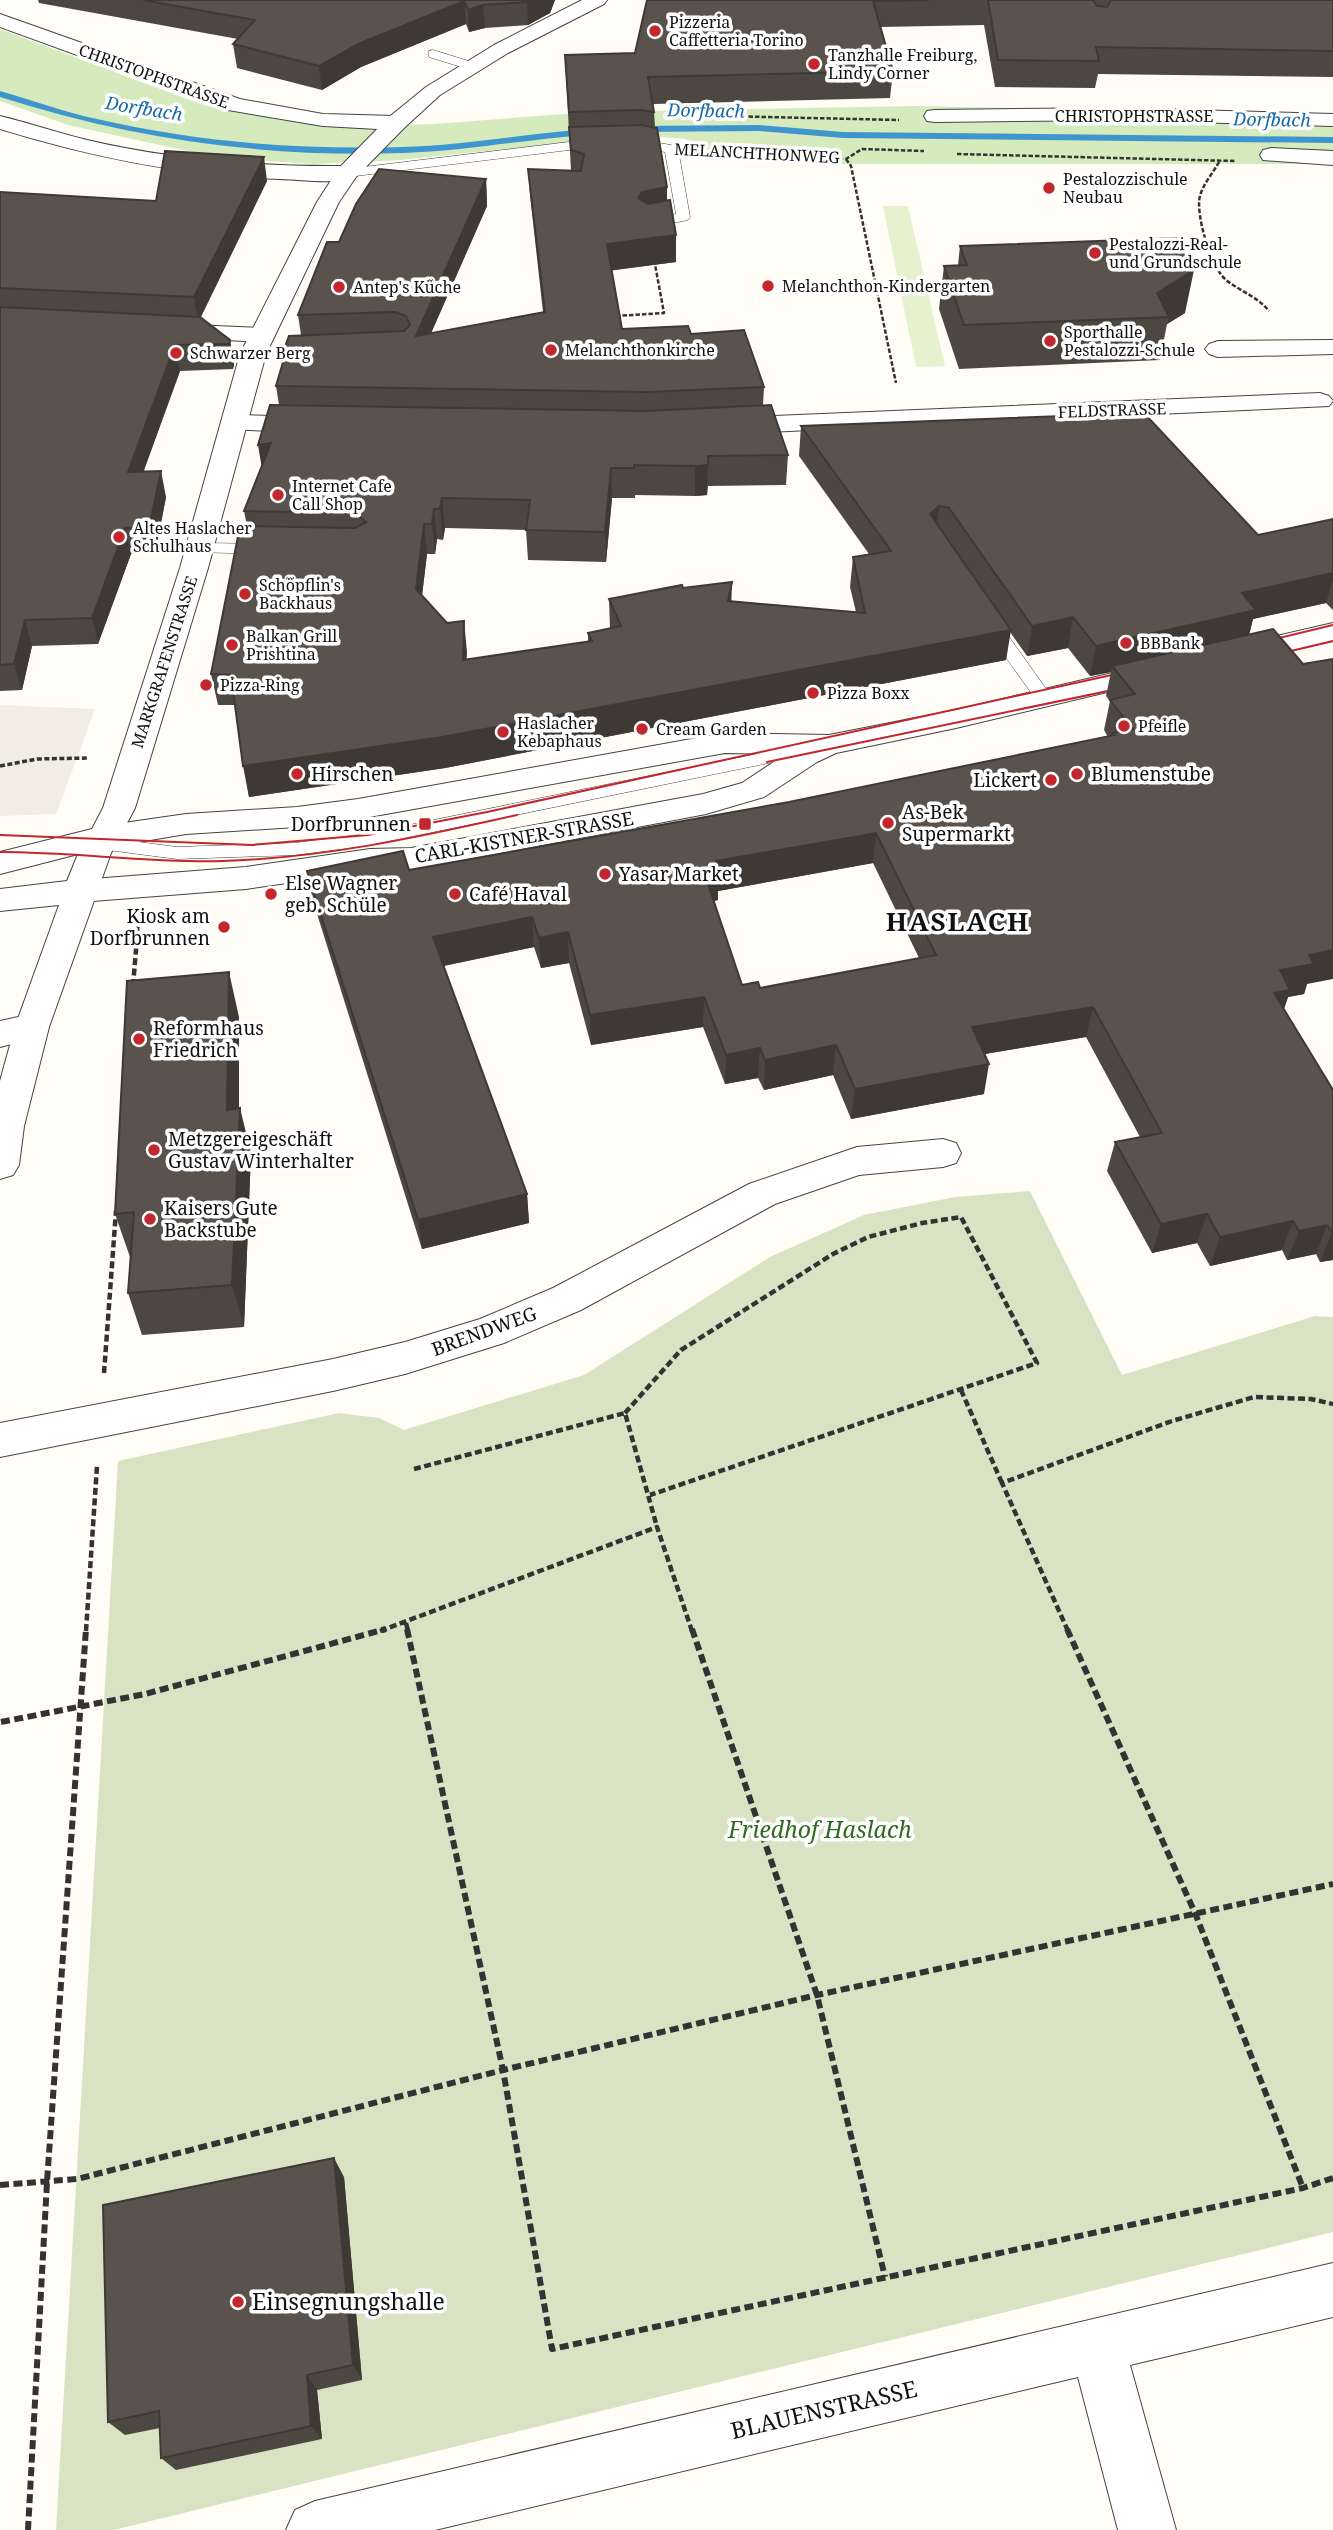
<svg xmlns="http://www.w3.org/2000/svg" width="1333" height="2530" viewBox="0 0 1333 2530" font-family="'Noto Serif',serif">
	<rect width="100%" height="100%" fill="#fffdf5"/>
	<path fill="#d5ebbd" d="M0 29 203 105 311 123 365 126 434 124 590 112 914 106 1333 114V164H837L822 159 691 156 687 139 639 135 401 160 314 164 220 158 68 125 0 101Z"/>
	<path fill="#d9e3c4" d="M1030 1191 1122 1375 1315 1316 1333 1317V2232L114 2530H56L118 1461 339 1413 379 1418 404 1430 584 1375 770 1257 864 1215 955 1197Z"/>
	<path fill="#e6f2cf" d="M883 206H908L945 366 916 367Z"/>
	<path fill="#f1ede2" d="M0 705 95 709 56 814 0 816Z"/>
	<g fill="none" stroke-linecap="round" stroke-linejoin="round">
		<path fill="#3f96cf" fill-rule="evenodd" d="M0 91C32 100 64 112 97 119 196 142 300 150 402 147 457 146 511 136 566 131L589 129 593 132 589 135C527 139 466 151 404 153 267 158 130 139 0 97Z
			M759 125 843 132 1333 137V143L843 138 759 131 636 132 632 129 636 126Z"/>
		<g stroke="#444" stroke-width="1">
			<path id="service" d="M433 50 475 63 477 66 471 70 429 57V51Z
				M641 140 671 145 678 149 690 217 688 220 648 228 641 224 643 221 676 214 665 152 641 148 577 149 347 177 340 173 347 169 577 141Z
				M200 543 266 544 274 549 266 554 194 552 192 548Z
				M991 619 997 620 1049 693 1052 697 1049 701H1037L982 624Z
				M816 742 822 744 825 748 822 752 365 846 295 855 177 859 100 849 93 847 90 843 93 839 100 837 177 847 295 843 365 834Z"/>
		</g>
		<g stroke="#444" stroke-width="2">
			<path id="minor" d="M0 14 240 99 323 114 396 116 404 118 407 123 404 128 396 130 323 126 228 110 0 27Z
				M1119 108 1333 114V126L1119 120 935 122 927 121 924 116 927 111 935 110Z
				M0 116C29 123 58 133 87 140 173 160 259 167 347 166L355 168 358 173 355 178C332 184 304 180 280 179 184 176 91 157 0 129Z
				M1271 148 1333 151V165L1263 160 1260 155 1263 150Z
				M170 324 262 328 271 330 274 335 271 340 262 342 161 336 158 331 161 326Z
				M1333 340V354L1218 357 1209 354 1205 349 1209 344 1218 341Z
				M1320 393 1329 396 1333 401 1329 406 726 434 717 432 713 426 717 420 726 418Z
				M234 415 316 417 325 419 329 425 325 431 316 433 225 429 221 423 225 417Z
				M1333 623V641L1235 663 1225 660 1220 654 1225 648Z
				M1159 662 1170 665 1174 671 1170 677 956 728 836 753 817 762 764 797 706 814 411 870 370 871 246 889 80 902 68 899 64 891 68 883 80 880 246 867 370 849 411 848 703 794 742 783 786 754 725 753 358 819 297 827 186 834 103 848 92 845 87 837 92 829 103 826 186 814 297 807 358 799 725 733 829 735 956 710Z
				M32 1014 44 1018 49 1027 44 1036 0 1047V1021Z
				M943 1139 956 1143 961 1153 956 1163 943 1167 859 1175 775 1204 581 1310 504 1343 405 1374 333 1391 0 1457V1423L333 1359 405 1342 480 1319 553 1288 749 1184 857 1147Z
				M1333 2263V2317L1130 2365 1176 2530H1118L1078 2377 435 2530H286L295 2510 315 2501Z"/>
		</g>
		<g stroke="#444" stroke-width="2">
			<path id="tertiary" d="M582 0H607L604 4 508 53 440 95 404 128 356 177 339 202 266 354 208 568 135 808 111 853 49 1027 24 1126 19 1165 13 1175 0 1179V1081L15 1027 59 905 0 911V889L67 881 78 854 0 874V852L92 829 103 808 180 568 240 354 317 202 339 168 388 118 426 87 494 45Z"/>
		</g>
		<path stroke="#333" stroke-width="2.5" stroke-dasharray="4.5 2" stroke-linecap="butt" d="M677 115 899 120
			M709 153 803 154 846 159 862 149 924 151
			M957 154 1235 161
			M846 159 851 166 896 383
			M1219 162C1213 173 1203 184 1200 196 1195 213 1211 267 1225 279 1239 291 1257 296 1269 311
			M616 316 664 313 654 259"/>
		<path stroke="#333" stroke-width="3.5" stroke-dasharray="5 2.5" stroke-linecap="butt" d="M0 766 37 759 89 758
			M137 939 138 925"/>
		<path stroke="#333" stroke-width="4.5" stroke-dasharray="7 3.5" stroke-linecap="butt" d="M133 986 137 938
			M104 1373 116 1211
			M961 1390 1002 1483
			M625 1413 681 1350 833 1254 868 1237 922 1223 961 1217 1037 1363 650 1495
			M414 1469 625 1413 657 1527
			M406 1623 408 1631
			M86 1631 97 1466
			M380 1631 657 1527 692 1631
			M1068 1631 1002 1483 1172 1421 1254 1397 1311 1399 1333 1404"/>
		<path stroke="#333" stroke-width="6" stroke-dasharray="9 4.5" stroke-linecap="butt" d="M407 1629 503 2070 552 2349 1303 2188 1333 2178
			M692 1629 817 1995 885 2277
			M1067 1629 1195 1913 1303 2188
			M1 1722 145 1694 386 1629
			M0 2185 77 2179 503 2070 817 1995 1333 1884
			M28 2530 47 2182 86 1629"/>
		<use href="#service" fill="#fff" fill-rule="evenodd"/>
		<use href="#minor" fill="#fff" fill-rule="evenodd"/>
		<use href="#tertiary" fill="#fff" fill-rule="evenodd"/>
		<path stroke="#c4262e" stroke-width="2" d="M1263 642 1333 625
			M1274 655 1333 641
			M767 762 1127 687
			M0 835 252 845 368 835 487 812 1130 671
			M0 852C75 852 149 863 223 861 323 858 420 837 517 815"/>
	</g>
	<path fill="#4d4742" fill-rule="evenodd" d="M38 0H555L550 13 528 25 485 28 469 32 466 24 361 67 322 90 237 68 233 44 238 39 39 3Z
		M647 0H1333V77L1098 74 1095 88 995 87 984 25 880 27 893 71 890 98 653 104 654 112 655 127 667 200 676 262 612 270 622 329 691 334 764 387 763 405 788 455 786 485 708 486 707 495 695 496 635 495V498H612L606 562 528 560 526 530 445 528 443 540 437 539 435 554H427L422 596 447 623 464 621 466 660 588 642V633L610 629 609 599 683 588 732 601 856 612 850 587 853 557 869 554 799 456 801 426 1258 535 1333 519V610L1326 603 1253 619 1249 634 1307 984 1304 994 1288 997 1284 1009 1333 1090V1260L1320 1262 1316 1254 1287 1260 1282 1250 1210 1266 1197 1243 1152 1253 1107 1171 1115 1142 1140 1137 1086 1037 984 1054V1094L851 1119 833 1075 764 1090 758 1078 725 1084 703 1027 591 1045 569 963 541 968 534 947 444 966 527 1194 529 1223 422 1249 313 901 307 871 409 870 789 802 1108 737 1104 730 1110 701 1106 696 1111 672 1090 676 1068 648 1027 656 1010 632 1006 660 445 768 249 797 235 705H218L211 674 247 526 244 511 262 467 279 405 276 386 284 360 283 352 301 335 298 315 339 242 486 179 487 206 431 333 543 312 530 195 528 169 571 171 565 55 635 53ZM873 863 919 958 760 988 742 985 714 901 718 900V891Z
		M267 181 201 317 230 340 234 365 233 369 180 371 143 472 166 497 155 554H131L98 644 32 646 22 690 0 691V192L156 201Z
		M960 246 1185 313 1167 324 1160 360 959 369 939 309 944 266 958 265Z
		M239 1017V1109L251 1153 244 1327 142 1335 128 1293 131 1257H130L115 1214Z
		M344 2177 362 2380 317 2390 322 2439 176 2470 161 2458 160 2428 125 2435 108 2422Z"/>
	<path fill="#3f3936" d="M531 0H555L550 13 528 25 527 2Z
		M464 1 466 24 361 67 322 90 319 66 358 44Z
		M483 5 485 28 469 32 468 10Z
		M264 157 267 181 198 322 194 297Z
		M486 179 487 206 418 363 416 336Z
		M667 187V213L642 218 638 198 642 192Z
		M676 235V262L608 271 607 244Z
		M1194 270 1185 313 1167 324 1169 317 1157 293Z
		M230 340 234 365 233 369 229 344Z
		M175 345 180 371 134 498 128 472Z
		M271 443 263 475 258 445Z
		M708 456 707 495 695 496V466Z
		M611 468 612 498 606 562 605 532Z
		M161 471 166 497 155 554 149 528Z
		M442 498 445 528 443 540 440 509Z
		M939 506 936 536 930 514Z
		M434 509 437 539 435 554 432 524Z
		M424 524 427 554 419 619 416 589Z
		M125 528 131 554 98 644 92 618Z
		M1333 573V579L1326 603 1253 619 1248 640 1112 666 1111 672 1090 676 1096 646 1242 593Z
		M732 582 731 612 728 601Z
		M1073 617 1068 648 1027 656 1032 626Z
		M25 620 32 646 22 690 14 664Z
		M464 621 467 652 465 691 463 660Z
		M1011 630 1006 660 445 768 249 797 243 766Z
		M876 833 873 863 718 891V900L703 903 704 872 716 861Z
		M532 917 534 947 437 967 433 937Z
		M568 932 569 963 541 968 539 938Z
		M1333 950V979L1307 984 1304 994 1288 997 1280 1020 1264 1023 1280 970 1309 955Z
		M229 972 239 1017V1146L240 1108 251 1153 244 1327 232 1285 227 1110Z
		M704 997 703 1027 591 1045 590 1015Z
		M1093 1007 1086 1037 967 1057 972 1027Z
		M836 1045 833 1075 764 1090 765 1060Z
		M760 1048 758 1078 725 1084 726 1055Z
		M989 1064 984 1094 851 1119 855 1089Z
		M527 1194 529 1223 422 1249 418 1220Z
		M1207 1214 1197 1243 1152 1253 1161 1224Z
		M1293 1221 1282 1250 1210 1266 1220 1237Z
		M1327 1225 1316 1254 1287 1260 1299 1231Z
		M1332 1233H1333V1260L1320 1262Z
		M334 2158 344 2177 362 2380 353 2365Z
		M307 2375 317 2390 322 2439 311 2426Z"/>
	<path fill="#5a524d" stroke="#3f3936" stroke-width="2" fill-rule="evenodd" d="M143 0H531L527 2 483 5 468 10 464 1 358 44 319 66 233 44 255 20Z
		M647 0H929L873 1 893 71 648 77 654 112 641 110 569 112 565 55 635 53Z
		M988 0H1093L1097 6 1107 7 1111 0H1333V51L1096 47 1099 61 998 60Z
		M641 125 657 128 667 187 642 192 638 198 648 204 670 200 676 235 607 244 622 329 688 326 691 334 744 330 764 387 646 392 276 386 286 352H283L289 336 404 331 410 325 406 316 395 312 298 315 327 242H339L356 204 379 169 486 179 416 336 545 312 528 169 581 171 584 154 571 150 569 127Z
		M165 151 264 157 194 297 0 288V192L156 201Z
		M1179 238 1194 270 1157 293 1169 317 964 325 944 266 967 265 960 246Z
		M0 307 200 317 230 340 229 344 175 345 128 472 161 471 149 528H125L92 618 25 620 14 664 0 665Z
		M270 405 646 411 771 405 788 455 708 456V465L695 466 634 465V468H611L605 532 526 530 530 500 442 498 440 509H434L432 524H424L416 589 447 623 464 621 463 660 592 641 588 633 621 626 609 599 682 585 683 588 732 582 728 601 865 613 853 557 891 551 801 426 1144 413 1258 535 1333 519V573L1242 593 1256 610 1096 646 1073 617 1032 626 949 508 939 506 930 514 1011 630 442 737 243 766 231 675 211 674 240 526 355 528 366 522 355 513 244 511 271 443 258 445Z
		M1273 629 1303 664 1333 659V950L1309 955 1314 964 1280 970 1290 990 1274 993 1333 1090V1233L1327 1225 1299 1231 1293 1221 1220 1237 1207 1214 1161 1224 1115 1142 1162 1133 1093 1007 972 1027 989 1064 855 1089 836 1045 765 1060 760 1048 726 1055 704 997 590 1015 568 932 539 938 532 917 433 937 527 1194 418 1220 307 871 403 851 409 870 789 802 1115 735 1113 733 1133 729 1110 700 1135 694 1112 666ZM876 833 936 955 760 988 758 982 742 985 704 872 719 870 716 861Z
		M229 972 227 1110 240 1108 232 1285 128 1293 134 1212 115 1214 127 981Z
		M334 2158 353 2365 307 2375 311 2426 161 2458 159 2411 108 2422 103 2205Z"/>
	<g fill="#c4262e" stroke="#fff" stroke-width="2.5">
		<circle cx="655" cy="31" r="7"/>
		<circle cx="814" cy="64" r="7"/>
		<circle cx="1049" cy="188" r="7"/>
		<circle cx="1095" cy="253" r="7"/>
		<circle cx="768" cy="286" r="7"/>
		<circle cx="339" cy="287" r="7"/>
		<circle cx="1050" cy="341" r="7"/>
		<circle cx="551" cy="350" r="7"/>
		<circle cx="176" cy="353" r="7"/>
		<circle cx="278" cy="495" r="7"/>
		<circle cx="119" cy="537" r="7"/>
		<circle cx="245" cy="594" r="7"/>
		<circle cx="1126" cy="643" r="7"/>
		<circle cx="232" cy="645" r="7"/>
		<circle cx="206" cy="685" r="7"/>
		<circle cx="813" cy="693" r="7"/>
		<circle cx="1124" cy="726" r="7"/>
		<circle cx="642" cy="729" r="7"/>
		<circle cx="503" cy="732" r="7"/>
		<circle cx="297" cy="774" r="7"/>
		<circle cx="1077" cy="774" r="7"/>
		<circle cx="1051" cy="780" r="7"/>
		<circle cx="888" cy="823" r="7"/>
		<rect x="418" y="817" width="14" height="14" rx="3.5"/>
		<circle cx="605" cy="874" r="7"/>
		<circle cx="271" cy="894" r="7"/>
		<circle cx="455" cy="894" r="7"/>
		<circle cx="224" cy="927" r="7"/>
		<circle cx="139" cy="1039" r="7"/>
		<circle cx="154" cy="1150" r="7"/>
		<circle cx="150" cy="1219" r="7"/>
		<circle cx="238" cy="2302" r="7"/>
	</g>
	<g text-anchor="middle" stroke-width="7" stroke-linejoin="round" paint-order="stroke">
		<g font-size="16" fill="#111" stroke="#fff" text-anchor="start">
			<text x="669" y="28">Pizzeria<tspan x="669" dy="18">Caffetteria Torino</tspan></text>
			<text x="828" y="61">Tanzhalle Freiburg,<tspan x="828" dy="18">Lindy Corner</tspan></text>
			<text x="1063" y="185">Pestalozzischule<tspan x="1063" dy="18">Neubau</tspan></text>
			<text x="1109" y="250">Pestalozzi-Real-<tspan x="1109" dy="18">und Grundschule</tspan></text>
			<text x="782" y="292">Melanchthon-Kindergarten</text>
			<text x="353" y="293">Antep's Küche</text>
			<text x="1064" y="338">Sporthalle<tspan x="1064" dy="18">Pestalozzi-Schule</tspan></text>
			<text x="565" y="356">Melanchthonkirche</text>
			<text x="190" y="359">Schwarzer Berg</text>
			<text x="292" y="492">Internet Cafe<tspan x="292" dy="18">Call Shop</tspan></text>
			<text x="133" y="534">Altes Haslacher<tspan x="133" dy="18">Schulhaus</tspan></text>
			<text x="259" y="591">Schöpflin's<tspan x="259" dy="18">Backhaus</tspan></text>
			<text x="246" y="642">Balkan Grill<tspan x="246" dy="18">Prishtina</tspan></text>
			<text x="1140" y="649">BBBank</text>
			<text x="220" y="691">Pizza-Ring</text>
			<text x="827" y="699">Pizza Boxx</text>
			<text x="517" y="729">Haslacher<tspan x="517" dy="18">Kebaphaus</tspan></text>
			<text x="1138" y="732">Pfeifle</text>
			<text x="656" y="735">Cream Garden</text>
		</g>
		<g font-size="16" fill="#111" stroke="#fff">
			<text transform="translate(154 76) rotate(20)" y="6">CHRISTOPHSTRASSE</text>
			<text x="1134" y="122">CHRISTOPHSTRASSE</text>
			<text transform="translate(757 153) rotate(3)" y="6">MELANCHTHONWEG</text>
			<text transform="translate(1112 410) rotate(-2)" y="6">FELDSTRASSE</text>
			<text transform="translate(164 662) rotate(-72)" y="6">MARKGRAFENSTRASSE</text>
		</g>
		<g font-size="18" font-style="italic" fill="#1768a6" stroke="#fff">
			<text transform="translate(144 109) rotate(9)" y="6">Dorfbach</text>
			<text transform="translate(706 111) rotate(1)" y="6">Dorfbach</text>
			<text transform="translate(1272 120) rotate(1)" y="6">Dorfbach</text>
		</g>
		<g font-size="19" fill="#111" stroke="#fff" text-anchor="start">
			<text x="311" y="781">Hirschen</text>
			<text x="1091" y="781">Blumenstube</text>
			<text x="1037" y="787" text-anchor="end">Lickert</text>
			<text x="902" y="819">As-Bek<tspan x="902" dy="22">Supermarkt</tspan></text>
			<text x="411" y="831" text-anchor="end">Dorfbrunnen</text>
			<text x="619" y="881">Yasar Market</text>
			<text x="285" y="890">Else Wagner<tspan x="285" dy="22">geb. Schüle</tspan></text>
			<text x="469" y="901">Café Haval</text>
			<text x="210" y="923" text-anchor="end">Kiosk am<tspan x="210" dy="22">Dorfbrunnen</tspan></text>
			<text x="153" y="1035">Reformhaus<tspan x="153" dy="22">Friedrich</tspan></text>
			<text x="168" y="1146">Metzgereigeschäft<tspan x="168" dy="22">Gustav Winterhalter</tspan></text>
			<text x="164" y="1215">Kaisers Gute<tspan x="164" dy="22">Backstube</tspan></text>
		</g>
		<g font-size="19" fill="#111" stroke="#fff">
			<text transform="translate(524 837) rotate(-10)" y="7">CARL-KISTNER-STRASSE</text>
			<text transform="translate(484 1331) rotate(-20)" y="7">BRENDWEG</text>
		</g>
		<g font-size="23" font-style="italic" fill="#2f6b1f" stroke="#fff">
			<text x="820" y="1838">Friedhof Haslach</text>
		</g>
		<g font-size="23" fill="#111" stroke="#fff" text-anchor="start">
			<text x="252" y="2310">Einsegnungshalle</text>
		</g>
		<g font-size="23" fill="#111" stroke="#fff">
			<text transform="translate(824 2410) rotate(-13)" y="8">BLAUENSTRASSE</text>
		</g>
		<g font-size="26" font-weight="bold" letter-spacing="2" fill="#111" stroke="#fff">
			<text x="958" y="931">HASLACH</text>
		</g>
	</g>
</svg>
